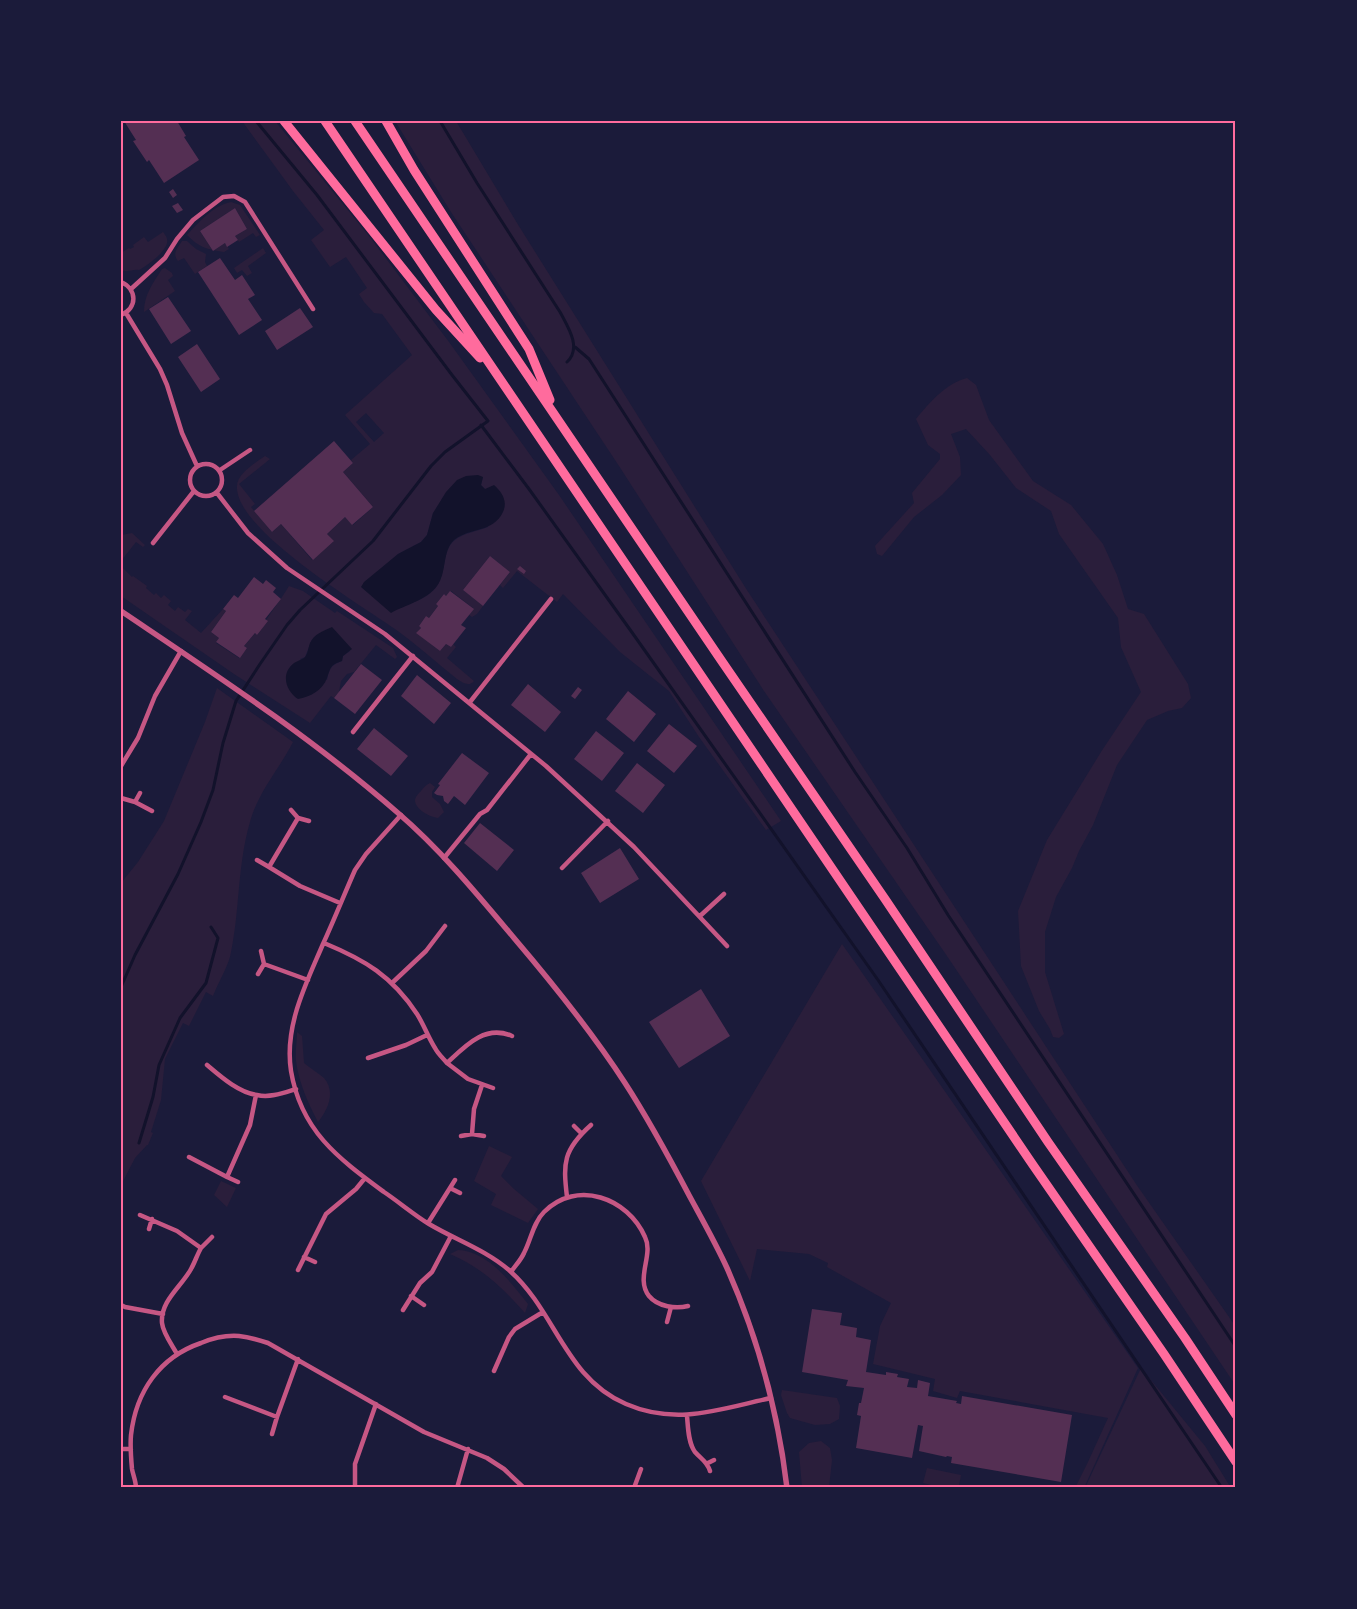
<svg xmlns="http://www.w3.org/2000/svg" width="1357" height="1609" viewBox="0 0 1357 1609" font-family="'Source Serif 4',serif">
	<rect width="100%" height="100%" fill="#1b1b3a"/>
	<path fill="#2a1e3b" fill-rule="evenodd" d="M242 121H275L369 236 449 342 559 495 781 821 766 830 699 737 669 691 620 652 563 594 557 602 517 571 503 588 500 585 510 572 490 556 463 590 483 606 477 614 472 617 469 615 473 608 451 591 446 596 444 594 436 604 438 606 429 618 426 616 419 626 421 628 417 633 440 651 446 644 451 647 453 644 456 647 447 658 474 681C469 687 463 683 457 679 436 662 416 644 395 629 361 605 234 529 237 486 237 474 255 463 265 456L270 459 239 484 255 504 251 507 272 532 281 524 312 560 333 542 327 534 345 517 353 525 373 507 343 472 353 463 351 460 370 444 345 415 412 355 382 314 374 313 364 302 359 294 367 288 346 257 330 267 311 240 324 230 293 191ZM366 413 384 433 374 442 356 422ZM483 477 481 485 485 489 488 527C478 531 464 533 455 540 439 552 450 579 429 594 422 600 412 602 404 606L387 564 398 554 421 542 427 535 433 513Z
		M395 121H456L517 223 745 587 1136 1184 1236 1327V1386L947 956 764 691 619 466 451 212Z
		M231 202 240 205 260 235 256 237 253 233 239 242 235 236 247 229 235 208 200 231 213 251 225 243 229 249 224 252C206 249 200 248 187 235 198 223 214 205 231 202Z
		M163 232C164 233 167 237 167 239 170 249 147 266 139 270 132 269 128 273 121 270V253L129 248 130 249 134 247 133 245 144 237 148 242Z
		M182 241H187L196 249 206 254 205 262 207 266 195 274 184 258 178 261C172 253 177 249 182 241Z
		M263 248 266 253 248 266 252 273 247 276 242 270 237 273 234 268Z
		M165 268 172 273 173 276 168 280 175 291 144 312C144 295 153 283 162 269Z
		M967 378 976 385 989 420 1033 481 1071 505 1103 544 1117 575 1128 609 1144 614 1188 684 1191 698 1182 708 1168 711 1147 720 1117 765 1093 825 1079 851 1072 868 1056 897 1045 932V972L1064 1034 1059 1038 1053 1037 1050 1029 1039 1011 1021 966 1018 911 1047 840 1101 752 1141 692 1121 647 1118 618 1059 534 1051 511 1016 488 990 455 966 429 951 434 960 457 961 475 942 495 914 517 882 556 877 554 875 546 914 503 912 493 940 459V454L928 445 916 419C930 402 945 384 967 378Z
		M132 533 145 545 143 547 136 542 121 561V535Z
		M121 566 132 577 133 576 147 586 146 588 154 595 156 593 161 598 164 595 171 601 168 605 175 611 178 607 185 612 188 609 192 611 185 620 201 633 223 609 226 611 211 632 219 638 216 643 239 658 247 648 244 646 255 633 257 635C266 618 279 603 289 586L303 591 335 613 337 611 393 648 397 657 395 659 376 645 354 672 347 674 341 681 339 692 334 698 331 696 310 723 234 674 121 596ZM311 642 350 651 343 656 342 661C331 665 329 669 327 680L300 659 305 657Z
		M217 688 293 742C280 768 258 792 250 822 237 866 240 913 230 957 226 970 218 983 213 996L206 992 189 1026 183 1023 165 1059 161 1100 151 1132 153 1133 148 1145H147L135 1158 121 1185V883L138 862 164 821 205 722Z
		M430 783 435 787 432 792V797L440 804 444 812 438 818C430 817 416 810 415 801 415 797 418 794 421 791 424 787 426 785 430 783Z
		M842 944 1138 1368 1084 1488H1075L1088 1462 1108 1418 960 1391 957 1398 933 1391 935 1379 873 1364 880 1326 891 1303 827 1267 828 1263 809 1254 757 1249 750 1281 701 1181Z
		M297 1032 302 1036 304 1063C310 1068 318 1073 324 1078 336 1092 328 1110 318 1122 308 1103 299 1083 296 1061 295 1052 297 1042 297 1032Z
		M489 1146 512 1157 501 1176 514 1189 538 1209 528 1223 491 1205 496 1194 474 1181Z
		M221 1181 236 1188 227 1207 214 1195Z
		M458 1250C487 1251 511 1282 528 1304L525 1313C503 1288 481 1267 450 1254Z
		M1141 1368 1205 1446 1231 1488H1085Z
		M782 1390 837 1398 840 1406 839 1419 830 1424 815 1425 790 1418 787 1413 781 1395Z
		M821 1441 830 1448 832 1460 829 1488H802L799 1452 809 1443Z
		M927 1468 961 1475 959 1486 964 1488H943L923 1483Z"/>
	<path fill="#12122b" d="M478 475 483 477 481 485 485 489 494 485C502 492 508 501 503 512 493 533 470 527 454 540 442 551 447 573 437 586 427 600 405 605 391 613L361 587 364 582 398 554 421 542 427 535 433 513 446 492 457 480 466 476Z
		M332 627 352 649 343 656 342 661C330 665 331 667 327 678 323 690 310 697 298 699 286 691 280 674 294 663 297 661 301 660 304 658 308 655 308 648 310 643 314 634 323 631 332 627Z"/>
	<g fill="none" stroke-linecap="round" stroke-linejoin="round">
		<path stroke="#12122b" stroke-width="3" d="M440 121 477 183 560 312C568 327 582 348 567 362
			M575 347 589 359 855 772 907 848 948 915 1236 1347
			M481 425 529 489 631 631 878 980 1222 1488
			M121 987 135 955 178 874 201 822 213 790 223 743 236 701 260 664 287 625 300 610 373 541 431 466 445 452 488 421 452 375 317 195 256 121
			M139 1143 153 1097 159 1065 180 1018 206 983 218 938 211 927"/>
	</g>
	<path fill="#542f53" d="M124 121H177L186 136 184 137 199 160 164 183 149 160 147 162 133 141 136 140Z
		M173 189 177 195 173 198 169 192Z
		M178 203 183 210 177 213 172 206Z
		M235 208 247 229 235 236 238 240 227 247 225 243 213 251 200 231Z
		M220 258 235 280 242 275 255 295 248 299 262 320 239 335 198 272Z
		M168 297 191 331 171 344 149 309Z
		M300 308 313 327 277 350 265 331Z
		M197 344 220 379 201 392 178 357Z
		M334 441 353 463 343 472 373 507 352 525 345 517 327 534 334 541 313 560 281 524 272 532 254 511Z
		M490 556 510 572 483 606 463 590Z
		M520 566 526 571 524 574 517 569Z
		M254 577 263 584 266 580 276 588 273 592 281 599 265 619 268 621 257 635 255 633 244 646 247 648 240 658 216 642 219 638 211 632 226 611 223 609 234 595 238 598Z
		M450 591 474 609 461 625 466 628 451 647 446 644 440 651 416 633 421 628 419 626 426 616 429 618 438 606 436 604 444 594 446 596Z
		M361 664 382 680 355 714 334 698Z
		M417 675 451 703 434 724 401 696Z
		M528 684 561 712 545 732 511 705Z
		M578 687 582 690 575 699 571 696Z
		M628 691 656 714 634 742 606 719Z
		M669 724 697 746 674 773 647 751Z
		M374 728 408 756 391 776 357 749Z
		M596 731 624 753 602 781 574 759Z
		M462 753 489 773 465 805 454 796 448 804 444 801 443 796 437 795 434 793 440 785 438 784Z
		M637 763 665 785 643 813 615 791Z
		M480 823 514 850 497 871 464 843Z
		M620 848 639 879 600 903 581 873Z
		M701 989 730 1036 679 1068 649 1022Z
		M812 1309 842 1313 840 1325 857 1328 856 1337 871 1340 866 1372 886 1375V1372L898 1374 897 1377 909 1379 907 1387 917 1388 918 1380 930 1383 928 1396 957 1401 956 1403 961 1404 962 1396 1072 1415 1061 1482 951 1463 952 1457 947 1456 946 1457 919 1451 923 1426 918 1425 912 1458 856 1448 861 1416 857 1415 859 1403H861L864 1388 846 1386 848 1380 802 1372Z"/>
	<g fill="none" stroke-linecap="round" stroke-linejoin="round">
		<path stroke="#c65784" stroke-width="4.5" d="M121 282C137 289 138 308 121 315
			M131 289 165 258 177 239 193 220 206 210 223 197 234 196 245 202 313 309
			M126 313 160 369 167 385 182 433 197 466
			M190 480a16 16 0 1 1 32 0a16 16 0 1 1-32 0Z
			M220 470 250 450
			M217 493 248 533 287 568 385 634 546 766 634 847 727 946
			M153 543 194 491
			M470 702 551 599
			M353 732 413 656
			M121 766 138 738 155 696 181 651
			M121 798 135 802 152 811
			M135 802 140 793
			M291 810 298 818
			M401 815 366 854 355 870C344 895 334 920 323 944 306 984 284 1026 291 1071 301 1131 338 1158 384 1192 399 1202 414 1215 429 1224 456 1240 486 1250 510 1271 556 1312 565 1378 626 1404 677 1426 720 1409 771 1398
			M309 821 298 818 269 867 300 886 340 903
			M444 858 480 814 487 810 531 754
			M257 860 269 867
			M562 868 608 821
			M700 916 724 894
			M324 943C365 960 392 976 417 1014 424 1025 428 1037 435 1048 438 1054 443 1058 447 1063 465 1046 485 1024 512 1036
			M264 964 308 980
			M258 974 264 964 261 951
			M392 983 426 951 445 926
			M368 1058 406 1045 427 1035
			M447 1063 468 1079 493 1088
			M207 1065C220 1076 239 1093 257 1095 270 1098 283 1093 296 1089
			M574 1126 581 1133
			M472 1134 474 1109 482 1085
			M461 1136 472 1134 484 1136
			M189 1157 227 1177 250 1125 256 1095
			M227 1177 238 1182
			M450 1188 460 1193
			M567 1197C563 1163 563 1150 591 1125
			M140 1215 177 1231 201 1248C197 1255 195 1262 191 1269 182 1286 160 1301 162 1323 163 1333 172 1345 177 1354
			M428 1223 455 1180
			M149 1229 152 1219
			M201 1248 212 1237
			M304 1257 315 1262
			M298 1270 326 1214 356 1189 365 1178
			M511 1272C515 1266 521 1260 524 1253 531 1240 533 1223 544 1212 577 1179 628 1198 645 1237 654 1255 635 1278 649 1296 658 1307 676 1309 688 1306
			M411 1296 424 1305
			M121 1305 125 1307 163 1314
			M403 1310 420 1283 432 1272 451 1236
			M667 1322 671 1307
			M494 1371 509 1337 515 1329 543 1312
			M225 1397 277 1417 298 1359
			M687 1416C688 1426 688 1443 695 1452 701 1459 707 1461 710 1471
			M272 1434 277 1417
			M121 1449H131
			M708 1463 714 1460
			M136 1488C136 1481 133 1475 132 1469 131 1458 130 1446 131 1435 136 1391 160 1357 201 1343 213 1338 226 1335 239 1336 249 1337 259 1340 268 1343L424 1432 487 1458 504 1469 524 1488
			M355 1488V1464L376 1404
			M457 1488 468 1449
			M634 1488 641 1469"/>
		<path stroke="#c65784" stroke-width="5.5" d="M121 611C216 675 311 737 398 813 441 850 478 895 514 938 554 985 592 1032 625 1083 649 1120 670 1159 690 1197 703 1221 716 1244 727 1268 758 1338 778 1412 787 1488"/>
		<path stroke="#ff6b9d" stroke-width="9" d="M284 121 436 310 480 358
			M325 121 1033 1165 1164 1354 1236 1462
			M355 121 721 660 885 899 1048 1142 1185 1338 1236 1415
			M386 121 414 170 529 349 550 400"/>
	</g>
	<rect width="1357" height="1609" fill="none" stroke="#1b1b3a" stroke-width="245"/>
	<rect x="122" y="122" width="1112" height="1364" fill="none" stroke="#ff6b9d" stroke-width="2"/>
</svg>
